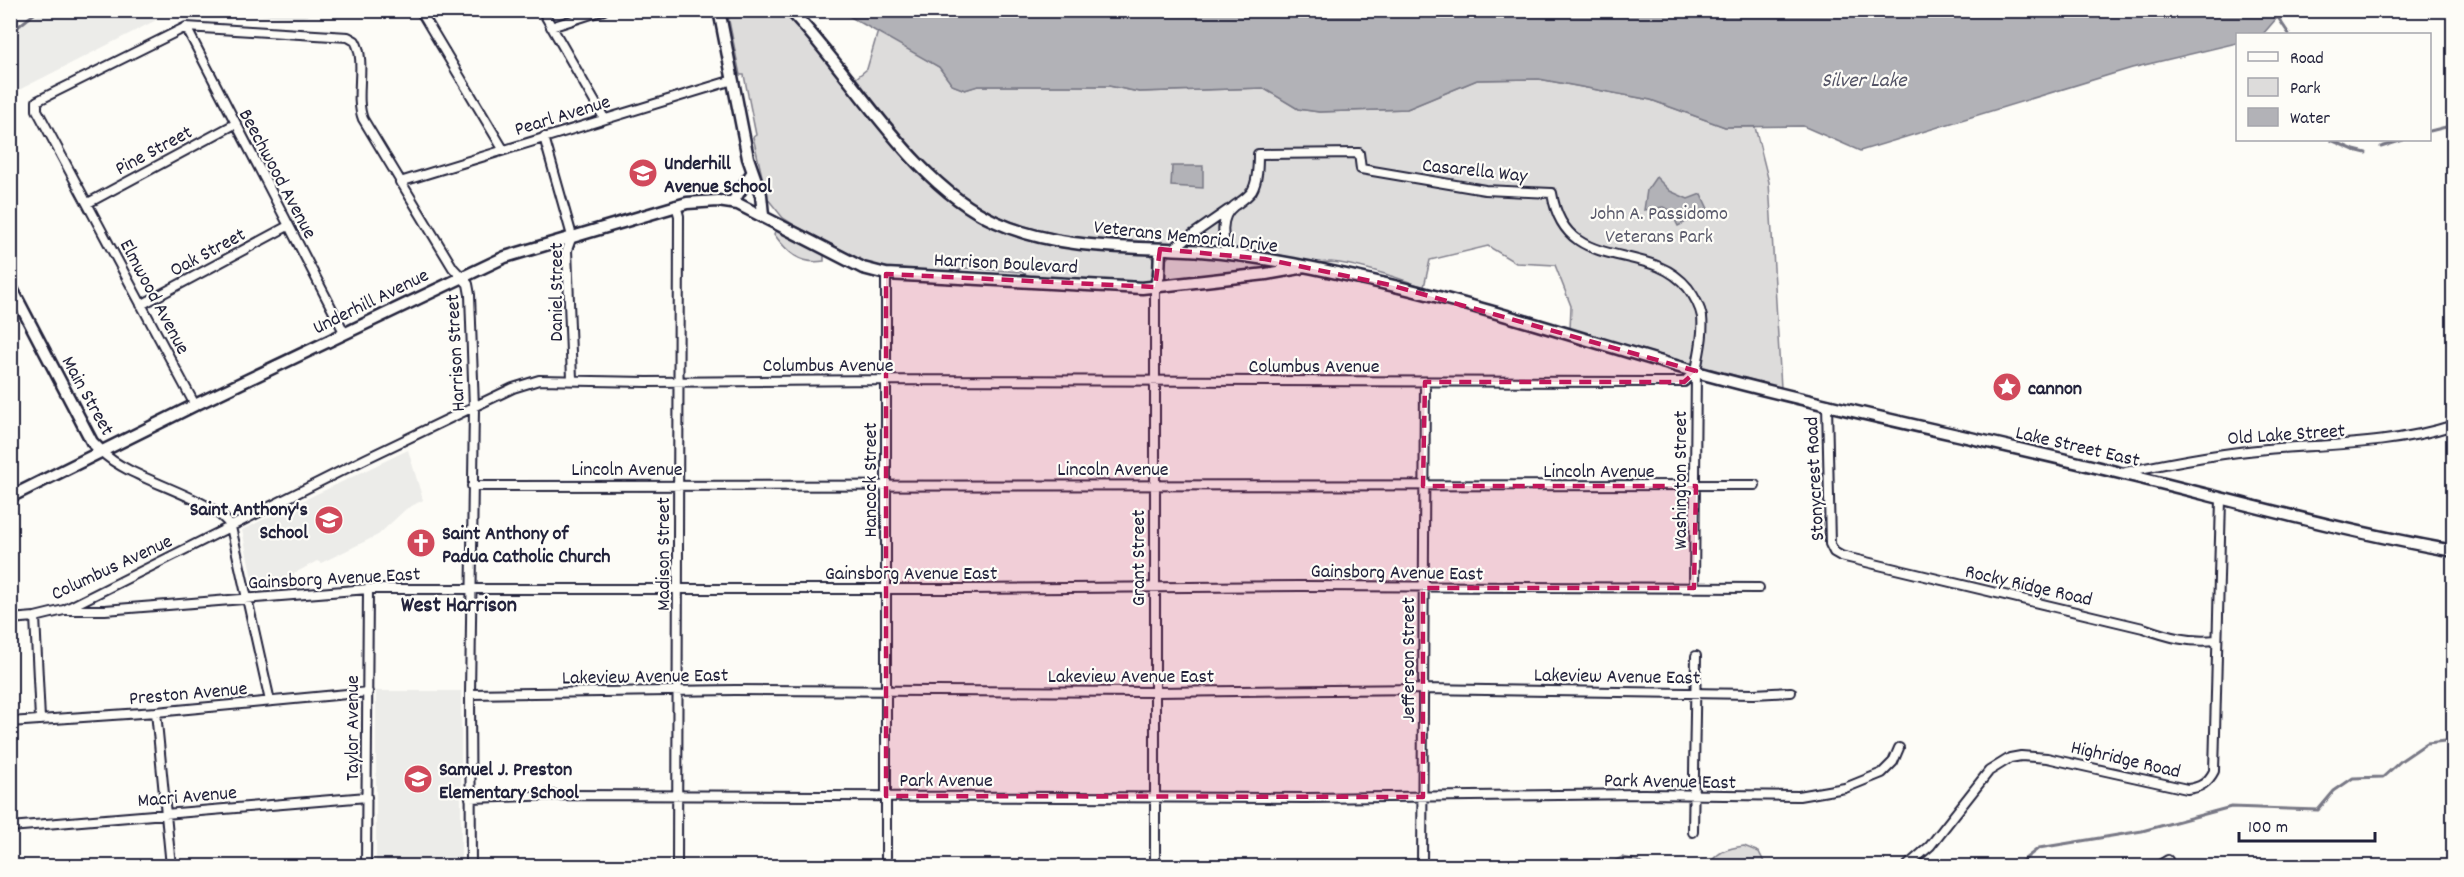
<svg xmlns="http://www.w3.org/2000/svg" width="2464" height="877" viewBox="0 0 2464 877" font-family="Dekko,sans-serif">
	<rect width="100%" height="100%" fill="#fdfcf7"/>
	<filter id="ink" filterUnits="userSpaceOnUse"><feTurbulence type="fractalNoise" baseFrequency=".0167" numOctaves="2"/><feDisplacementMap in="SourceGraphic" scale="12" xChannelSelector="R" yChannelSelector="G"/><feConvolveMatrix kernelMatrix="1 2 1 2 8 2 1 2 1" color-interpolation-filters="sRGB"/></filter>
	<g filter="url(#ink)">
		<path fill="#ecece9" d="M46 10H174V11L11 94V32Z
			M223 11H319L300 19Z
			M408 450 423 500 406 509 378 535 321 563 317 561 284 579 283 585 254 588 242 530Z
			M376 691H461V866H376Z"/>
		<path fill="#dddcdb" stroke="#807f8b" stroke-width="1.5" d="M727 11H783C857 83 914 204 1017 236 1060 249 1106 244 1149 254L1154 260 1151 279 1147 282 1030 276 1021 272 963 268 957 272 880 267 867 263 794 225 783 218 767 198 753 137 756 135 744 75H740Z
			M878 31 939 67 952 85 965 90 977 86H1109L1139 92 1263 88 1298 109 1319 112 1407 109 1477 80 1539 79 1651 100 1725 127H1755L1769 182 1781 388 1570 330 1571 306 1555 265 1516 263 1488 246 1430 260 1424 287C1397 278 1358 264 1331 262 1325 262 1319 263 1313 262 1293 260 1274 252 1255 250 1164 241 1049 251 970 202 925 174 888 119 856 78L867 69Z
			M776 229 824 255V261C800 265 787 252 774 234Z
			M1174 254 1236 260 1268 266 1266 268 1167 279 1163 276C1164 266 1163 257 1174 254Z
			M1744 846 1759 852 1766 866H1708C1717 852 1727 848 1744 846Z
			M1622 857 1636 860 1645 866H1604Z"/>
		<path fill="#b2b2b7" stroke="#787885" stroke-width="1.5" d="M2008 11 2010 14 2034 10 2283 11 2263 34H2238L2237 43 2132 68 1860 151 1803 126 1725 127 1651 100 1539 79 1477 80 1407 109 1319 112 1298 109 1263 88 1139 92 1109 86H978L965 90 952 85 939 67 840 11Z
			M1172 166H1203V188L1171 186Z
			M1656 177 1670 191 1688 199 1701 194 1709 211 1678 226 1670 210 1663 207 1644 210 1647 190Z"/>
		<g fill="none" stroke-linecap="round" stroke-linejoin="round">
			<path stroke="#787885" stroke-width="3" d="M2277 16 2289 34
				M10 33 39 10
				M2430 131 2454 125
				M2331 140 2354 150 2366 153
				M2381 147 2403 140
				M2016 866 2039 848 2142 831 2231 807 2318 810 2334 791 2353 778 2383 777 2402 760 2427 743 2454 740"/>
			<g stroke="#22223b" stroke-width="12">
				<path id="street" d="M420 10 503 149
					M542 10 604 118
					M186 27 348 37 355 41C367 61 354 96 363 119L453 268 468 284 470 295 474 408 470 694 471 866
					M186 27 37 101V110L195 405
					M186 27 344 332
					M551 27 604 10
					M544 137 572 236 567 250 572 379
					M400 182 733 80
					M88 203 235 124
					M676 205 679 216 677 866
					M1172 249 1228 210
					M1227 254C1223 238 1219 217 1234 206 1241 201 1247 198 1252 191 1258 181 1258 165 1258 154L1359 153 1361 169 1485 190 1552 193C1565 277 1648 238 1688 288 1694 296 1700 307 1702 317 1704 335 1699 353 1696 371L1694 588
					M886 274V866
					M1155 287V866
					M141 305 288 226
					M1827 404 1830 544 1834 552 1841 556 2143 628C2168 637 2190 643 2216 640
					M102 452C131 481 213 496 231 527L270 701
					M2126 472C2172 462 2219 453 2267 449 2330 444 2392 445 2454 425
					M472 486 1755 485
					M65 610H105L368 589H963L1300 586 1759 588
					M35 617 40 719
					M10 619 35 617 64 610 365 459 513 388 539 380 647 382 886 380 1661 382H1684L1696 371
					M470 694 735 690 1155 692 1424 689 1754 694 1791 692
					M156 712 171 866
					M10 722 156 712 368 692
					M470 798 558 795 1306 798 1643 794 1799 796 1845 788 1882 773 1893 762 1899 748
					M10 827 367 797
					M1693 832 1696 656
					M366 866 368 589
					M1422 866 1425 382
					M1907 866 1930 846 1989 771 2010 758 2021 756 2047 758 2187 789C2200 788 2208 783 2214 771L2221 499
					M2158 866 2168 860"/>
			</g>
			<g stroke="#22223b" stroke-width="15">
				<path id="secondary" d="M719 10 748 158 761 195 763 215
					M790 10C854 76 912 185 996 222 1059 251 1133 246 1200 251 1263 256 1325 270 1386 284 1494 309 1600 345 1707 375 1844 412 1983 439 2120 473 2231 500 2341 531 2454 551
					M732 203 752 173
					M10 285 92 442 102 452
					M1155 287 1159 276 1160 249
					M10 497 195 405 505 257 687 203 718 201 738 204 863 268 886 274 1142 288 1266 274 1300 268"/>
			</g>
			<use href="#street" stroke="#fdfcf7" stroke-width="8"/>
			<use href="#secondary" stroke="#fdfcf7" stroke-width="10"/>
		</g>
	</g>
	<path fill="#c2185b" fill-opacity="0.2" stroke="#c2185b" stroke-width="4.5" stroke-dasharray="12 8" stroke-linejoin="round" d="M1160 249 1265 259 1390 285 1696 371 1684 382H1425L1423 486H1696L1694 588H1423V797L886 796V274L1155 287Z"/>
	<defs>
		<g id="school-disc" transform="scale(1.5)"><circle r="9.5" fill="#d1495b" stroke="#fdfcf7"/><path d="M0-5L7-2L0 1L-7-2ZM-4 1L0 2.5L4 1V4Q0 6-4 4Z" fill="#fff"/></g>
		<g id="sight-disc" transform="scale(1.5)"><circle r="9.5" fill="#d1495b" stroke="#fdfcf7"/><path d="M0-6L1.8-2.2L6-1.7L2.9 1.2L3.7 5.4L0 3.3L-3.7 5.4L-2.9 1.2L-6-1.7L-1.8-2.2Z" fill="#fff"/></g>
		<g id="church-disc" transform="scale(1.5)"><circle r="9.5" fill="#d1495b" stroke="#fdfcf7"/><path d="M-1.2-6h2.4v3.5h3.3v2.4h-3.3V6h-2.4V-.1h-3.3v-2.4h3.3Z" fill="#fff"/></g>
	</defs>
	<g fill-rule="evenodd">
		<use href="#school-disc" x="643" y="173"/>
		<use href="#sight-disc" x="2007" y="387"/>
		<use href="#school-disc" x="329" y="520"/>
		<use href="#church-disc" x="421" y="543"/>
		<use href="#school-disc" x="418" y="779"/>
	</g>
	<g text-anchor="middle" stroke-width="4.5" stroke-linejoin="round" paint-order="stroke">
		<g font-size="20" fill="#22223b" stroke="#fdfcf7">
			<text transform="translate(562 114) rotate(-17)" y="7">Pearl Avenue</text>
			<text transform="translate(153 149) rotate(-28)" y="7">Pine Street</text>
			<text transform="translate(1475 169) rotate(6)" y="7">Casarella Way</text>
			<text transform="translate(279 173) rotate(62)" y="7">Beechwood Avenue</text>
			<text transform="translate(1186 235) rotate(6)" y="7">Veterans Memorial Drive</text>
			<text transform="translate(207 251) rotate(-28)" y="7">Oak Street</text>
			<text transform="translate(1006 262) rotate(3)" y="7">Harrison Boulevard</text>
			<text transform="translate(555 292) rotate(-90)" y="7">Daniel Street</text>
			<text transform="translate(156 296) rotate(62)" y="7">Elmwood Avenue</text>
			<text transform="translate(370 300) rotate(-26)" y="7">Underhill Avenue</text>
			<text transform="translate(454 353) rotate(-93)" y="7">Harrison Street</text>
			<text x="828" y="371">Columbus Avenue</text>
			<text x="1314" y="372">Columbus Avenue</text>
			<text transform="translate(89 395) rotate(61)" y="7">Main Street</text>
			<text transform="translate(2286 433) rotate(-4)" y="7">Old Lake Street</text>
			<text transform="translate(2078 445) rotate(13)" y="7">Lake Street East</text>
			<text x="627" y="475">Lincoln Avenue</text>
			<text x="1113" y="475">Lincoln Avenue</text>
			<text x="1599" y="477">Lincoln Avenue</text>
			<text transform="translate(1813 479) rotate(-93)" y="7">Stonycrest Road</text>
			<text transform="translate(869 480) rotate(-90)" y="7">Hancock Street</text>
			<text transform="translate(1679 480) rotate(-90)" y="7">Washington Street</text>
			<text transform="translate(662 554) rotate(-90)" y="7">Madison Street</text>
			<text transform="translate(1137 558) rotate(-90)" y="7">Grant Street</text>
			<text transform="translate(111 566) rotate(-25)" y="7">Columbus Avenue</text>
			<text transform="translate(1397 571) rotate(1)" y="7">Gainsborg Avenue East</text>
			<text x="911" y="579">Gainsborg Avenue East</text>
			<text transform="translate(334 577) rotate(-3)" y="7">Gainsborg Avenue East</text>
			<text transform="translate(2029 584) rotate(13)" y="7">Rocky Ridge Road</text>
			<text transform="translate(1407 660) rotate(-90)" y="7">Jefferson Street</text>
			<text transform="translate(645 675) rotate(-1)" y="7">Lakeview Avenue East</text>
			<text x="1131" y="682">Lakeview Avenue East</text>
			<text transform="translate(1617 675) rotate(1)" y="7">Lakeview Avenue East</text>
			<text transform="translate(188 692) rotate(-5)" y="7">Preston Avenue</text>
			<text transform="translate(351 728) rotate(-90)" y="7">Taylor Avenue</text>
			<text transform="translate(2126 758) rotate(13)" y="7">Highridge Road</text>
			<text x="946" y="786">Park Avenue</text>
			<text transform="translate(1670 780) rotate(1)" y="7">Park Avenue East</text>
			<text transform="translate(187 795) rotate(-5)" y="7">Macri Avenue</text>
		</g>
		<g font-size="20" font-weight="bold" fill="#22223b" stroke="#fdfcf7" text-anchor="start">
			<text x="664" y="169">Underhill<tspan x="664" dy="23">Avenue School</tspan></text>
			<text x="2028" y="394">cannon</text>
			<text x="308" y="515" text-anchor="end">Saint Anthony's<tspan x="308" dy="23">School</tspan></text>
			<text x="442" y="539">Saint Anthony of<tspan x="442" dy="23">Padua Catholic Church</tspan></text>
			<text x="439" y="775">Samuel J. Preston<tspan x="439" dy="23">Elementary School</tspan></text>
		</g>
		<g font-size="20" fill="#5a5a6b" stroke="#fdfcf7">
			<text x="1659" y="219">John A. Passidomo<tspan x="1659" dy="23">Veterans Park</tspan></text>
		</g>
		<g font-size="21" font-style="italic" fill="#545466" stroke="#fdfcf7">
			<text x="1864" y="86">Silver Lake</text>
		</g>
		<g font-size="22" font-weight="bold" fill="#22223b" stroke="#fdfcf7">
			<text x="459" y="611">West Harrison</text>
		</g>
	</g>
	<rect width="2464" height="877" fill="none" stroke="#fdfcf7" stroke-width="36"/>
	<rect x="18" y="18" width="2428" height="841" fill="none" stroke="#22223b" stroke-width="2" filter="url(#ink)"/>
	<rect x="2236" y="33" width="195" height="108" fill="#fdfcf7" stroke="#a5a5ac" stroke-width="1.5"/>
	<rect x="2248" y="52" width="30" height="9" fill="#fdfcf7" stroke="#a5a5ac" stroke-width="1.5"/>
	<text x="2290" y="63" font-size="18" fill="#22223b">Road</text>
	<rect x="2248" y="78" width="30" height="18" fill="#dddcdb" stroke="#a5a5ac" stroke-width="1.5"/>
	<text x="2290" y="93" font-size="18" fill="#22223b">Park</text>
	<rect x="2248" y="108" width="30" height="18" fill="#b2b2b7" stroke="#a5a5ac" stroke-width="1.5"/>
	<text x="2290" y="123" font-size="18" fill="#22223b">Water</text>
	<path d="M2239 832v9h136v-9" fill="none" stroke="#22223b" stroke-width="3"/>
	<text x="2248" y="832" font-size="18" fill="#22223b" stroke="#fdfcf7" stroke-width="4.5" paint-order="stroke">100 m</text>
</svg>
